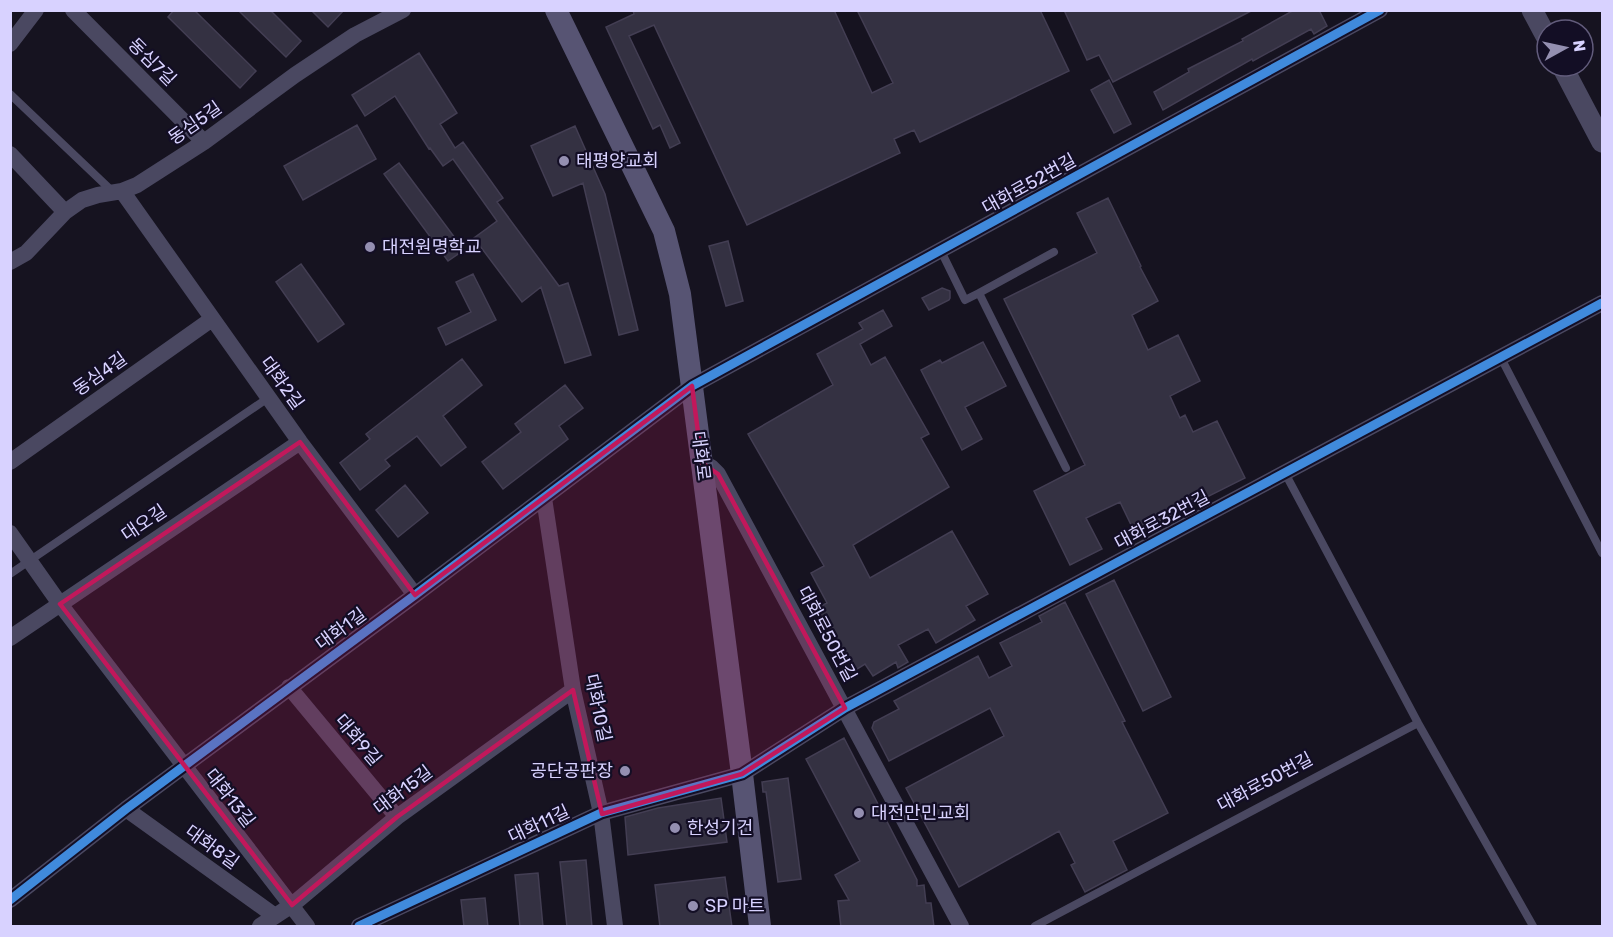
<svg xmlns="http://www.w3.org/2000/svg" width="1613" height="937" viewBox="0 0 1613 937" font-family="Rubik,'Noto Sans KR',sans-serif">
	<rect width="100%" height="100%" fill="#161320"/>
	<path fill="#343142" stroke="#433e53" stroke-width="1.5" d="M174 10H194L256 71 240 88 168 17Z
		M238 10H270L301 41 286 57Z
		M311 10H344L328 27Z
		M633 10H834L872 93 893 83 857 10H1040L1069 71 920 142 914 130 894 139 900 153 747 225 654 25 629 36 680 143 670 148 660 125 653 129 606 27 634 14Z
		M1064 10H1253L1113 82 1099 55 1087 60Z
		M1294 10H1319L1327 26 1314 34 1311 29 1253 61 1252 59 1163 110 1154 92 1189 72 1188 69 1243 41 1242 39Z
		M419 53 457 113 440 124 455 148 463 142 503 198 497 202 559 286 568 283 591 355 565 363 541 287 522 302 474 238 497 221 453 159 443 166 430 148 429 149 395 96 365 116 352 95Z
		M1109 80 1131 124 1114 133 1091 90Z
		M357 125 376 159 303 200 284 166Z
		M575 126 605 194 638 330 619 335 583 183 553 196 531 146Z
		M399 163 464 250 448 261 384 174Z
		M1108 198 1141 266 1140 267 1158 301 1132 315 1148 350 1178 335 1200 381 1170 396 1180 418 1185 415 1193 432 1217 421 1245 478 1135 533 1120 502 1086 518 1102 549 1070 565 1034 491 1085 465 1004 299 1097 253 1077 213Z
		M728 241 743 301 726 306 709 246Z
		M301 264 344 324 318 342 276 282Z
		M473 274 496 320 446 345 438 328 471 312 456 282Z
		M942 288 950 291V298L949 300 929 310 922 298Z
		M883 310 892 326 860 344 871 365 885 357 929 434 921 438 949 487 853 545 870 578 952 531 988 594 966 606 975 620 936 643 928 629 898 645 908 662 898 668 896 662 873 676 865 664 854 671 817 608 827 603 811 573 824 566 748 434 833 385 817 354 863 329 859 323Z
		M983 342 1006 386 965 407 982 439 962 450 921 370 940 360 942 363Z
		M462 359 482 385 443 416 466 447 441 466 417 436 385 460 390 466 360 490 340 463 370 439 366 434Z
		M565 385 583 408 559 426 568 439 503 489 482 462 521 432 515 424Z
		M405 485 428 513 398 537 376 510Z
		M1114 580 1171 697 1143 711 1086 594Z
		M1065 602 1125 721 1122 722 1168 813 1113 841 1127 870 1085 892 1071 865 1075 863 1059 831 959 887 906 788 1004 736 990 708 889 761 872 728 874 722 899 709 894 701 978 656 989 678 1012 666 1000 643 1042 622 1039 616Z
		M844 738 917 880V886L924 885 926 903H931L934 927H841L838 901 849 900 835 875 860 861 806 759Z
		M788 778 801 879 778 882 766 792H763L762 782Z
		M721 798 727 842 628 855 625 817 658 808Z
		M586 860 592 927H567L560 862Z
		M538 873 543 927H520L515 875Z
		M725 877 732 927H660L655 885Z
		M485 898 488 927H464L461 900Z"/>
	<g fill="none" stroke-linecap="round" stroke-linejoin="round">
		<path stroke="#4a4861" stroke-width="8" d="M10 94 113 192
			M941 251 965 300 979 293 1066 468
			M979 293 1054 252
			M1501 358 1602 553
			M1285 473 1418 723 1533 926
			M10 574 268 398
			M1035 926 1418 723"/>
		<path stroke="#4a4861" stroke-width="16" d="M73 10 204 142
			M10 44 36 10
			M10 154 65 212
			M122 191 300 442 415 595
			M10 262 26 253 65 212 82 200 98 195 122 191 137 185 204 142 295 75 355 35 403 10
			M10 462 212 319
			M702 463 711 467 718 474 961 926
			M544 498 573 690 601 813 615 926
			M10 533 60 604 307 926
			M10 638 300 442
			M289 687 397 817
			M126 809 275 916
			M10 900 126 809 415 595 692 386 1380 10
			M260 926 292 905 397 817 573 690
			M359 926 601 813 742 774 845 708 1602 303"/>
		<path stroke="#4a4861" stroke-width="21" d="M1532 10 1547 38
			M1562 66 1602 142"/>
		<path stroke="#575473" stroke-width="22" d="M556 10 664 231 680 294 742 774 760 926"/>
		<g stroke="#130e25" stroke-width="13">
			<path id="cycleway" d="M10 900 126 809 415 595 692 386 1380 10
				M359 926 601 813 742 774 845 708 1602 303"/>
		</g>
		<use href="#cycleway" stroke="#408adc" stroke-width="9"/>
	</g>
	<path fill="#c2185b" fill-opacity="0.2" stroke="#c2185b" stroke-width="4.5" stroke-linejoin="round" d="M692 386 702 463 718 474 845 708 742 774 602 814 573 690 397 817 292 905 60 604 300 442 415 595Z"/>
	<g fill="#948fb1" stroke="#130e25" stroke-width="2">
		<circle cx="564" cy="161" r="6"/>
		<circle cx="370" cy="247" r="6"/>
		<circle cx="625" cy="771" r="6"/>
		<circle cx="859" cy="813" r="6"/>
		<circle cx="675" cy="828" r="6"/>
		<circle cx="693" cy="906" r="6"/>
	</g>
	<g text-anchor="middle" stroke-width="4.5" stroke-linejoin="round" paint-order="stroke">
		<g font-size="18" fill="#d8d2ff" stroke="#130e25">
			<text transform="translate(152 62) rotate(45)" y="6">동심7길</text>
			<text transform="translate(195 123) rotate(-35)" y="6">동심5길</text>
			<text transform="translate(1029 184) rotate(-29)" y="6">대화로52번길</text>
			<text transform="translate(100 374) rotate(-35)" y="6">동심4길</text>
			<text transform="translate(282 383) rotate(54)" y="6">대화2길</text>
			<text transform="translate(701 456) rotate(83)" y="6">대화로</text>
			<text transform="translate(1162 520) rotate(-28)" y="6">대화로32번길</text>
			<text transform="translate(144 523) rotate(-34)" y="6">대오길</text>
			<text transform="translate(341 629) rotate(-36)" y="6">대화1길</text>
			<text transform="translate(827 634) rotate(62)" y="6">대화로50번길</text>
			<text transform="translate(598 708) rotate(78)" y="6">대화10길</text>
			<text transform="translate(358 740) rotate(50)" y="6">대화9길</text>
			<text transform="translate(1265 782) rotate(-28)" y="6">대화로50번길</text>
			<text transform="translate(403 790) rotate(-37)" y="6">대화15길</text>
			<text transform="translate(230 798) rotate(52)" y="6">대화13길</text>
			<text transform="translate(539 824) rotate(-25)" y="6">대화11길</text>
			<text transform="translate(212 847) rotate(36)" y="6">대화8길</text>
		</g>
		<g font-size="18" fill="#d8d2ff" stroke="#130e25" text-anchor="start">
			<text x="576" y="167">태평양교회</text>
			<text x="382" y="253">대전원명학교</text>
			<text x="613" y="777" text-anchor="end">공단공판장</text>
			<text x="871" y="819">대전만민교회</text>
			<text x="687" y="834">한성기건</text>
			<text x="705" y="912">SP 마트</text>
		</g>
	</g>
	<rect width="1613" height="937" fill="none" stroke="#d8d2ff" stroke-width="24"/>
	<g transform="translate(1565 48) rotate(82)"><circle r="28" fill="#130e25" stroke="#625c7c" stroke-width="1.5"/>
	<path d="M0-4.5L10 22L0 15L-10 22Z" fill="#948fb1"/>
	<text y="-9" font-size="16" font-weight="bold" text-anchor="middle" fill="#d8d2ff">N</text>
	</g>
</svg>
